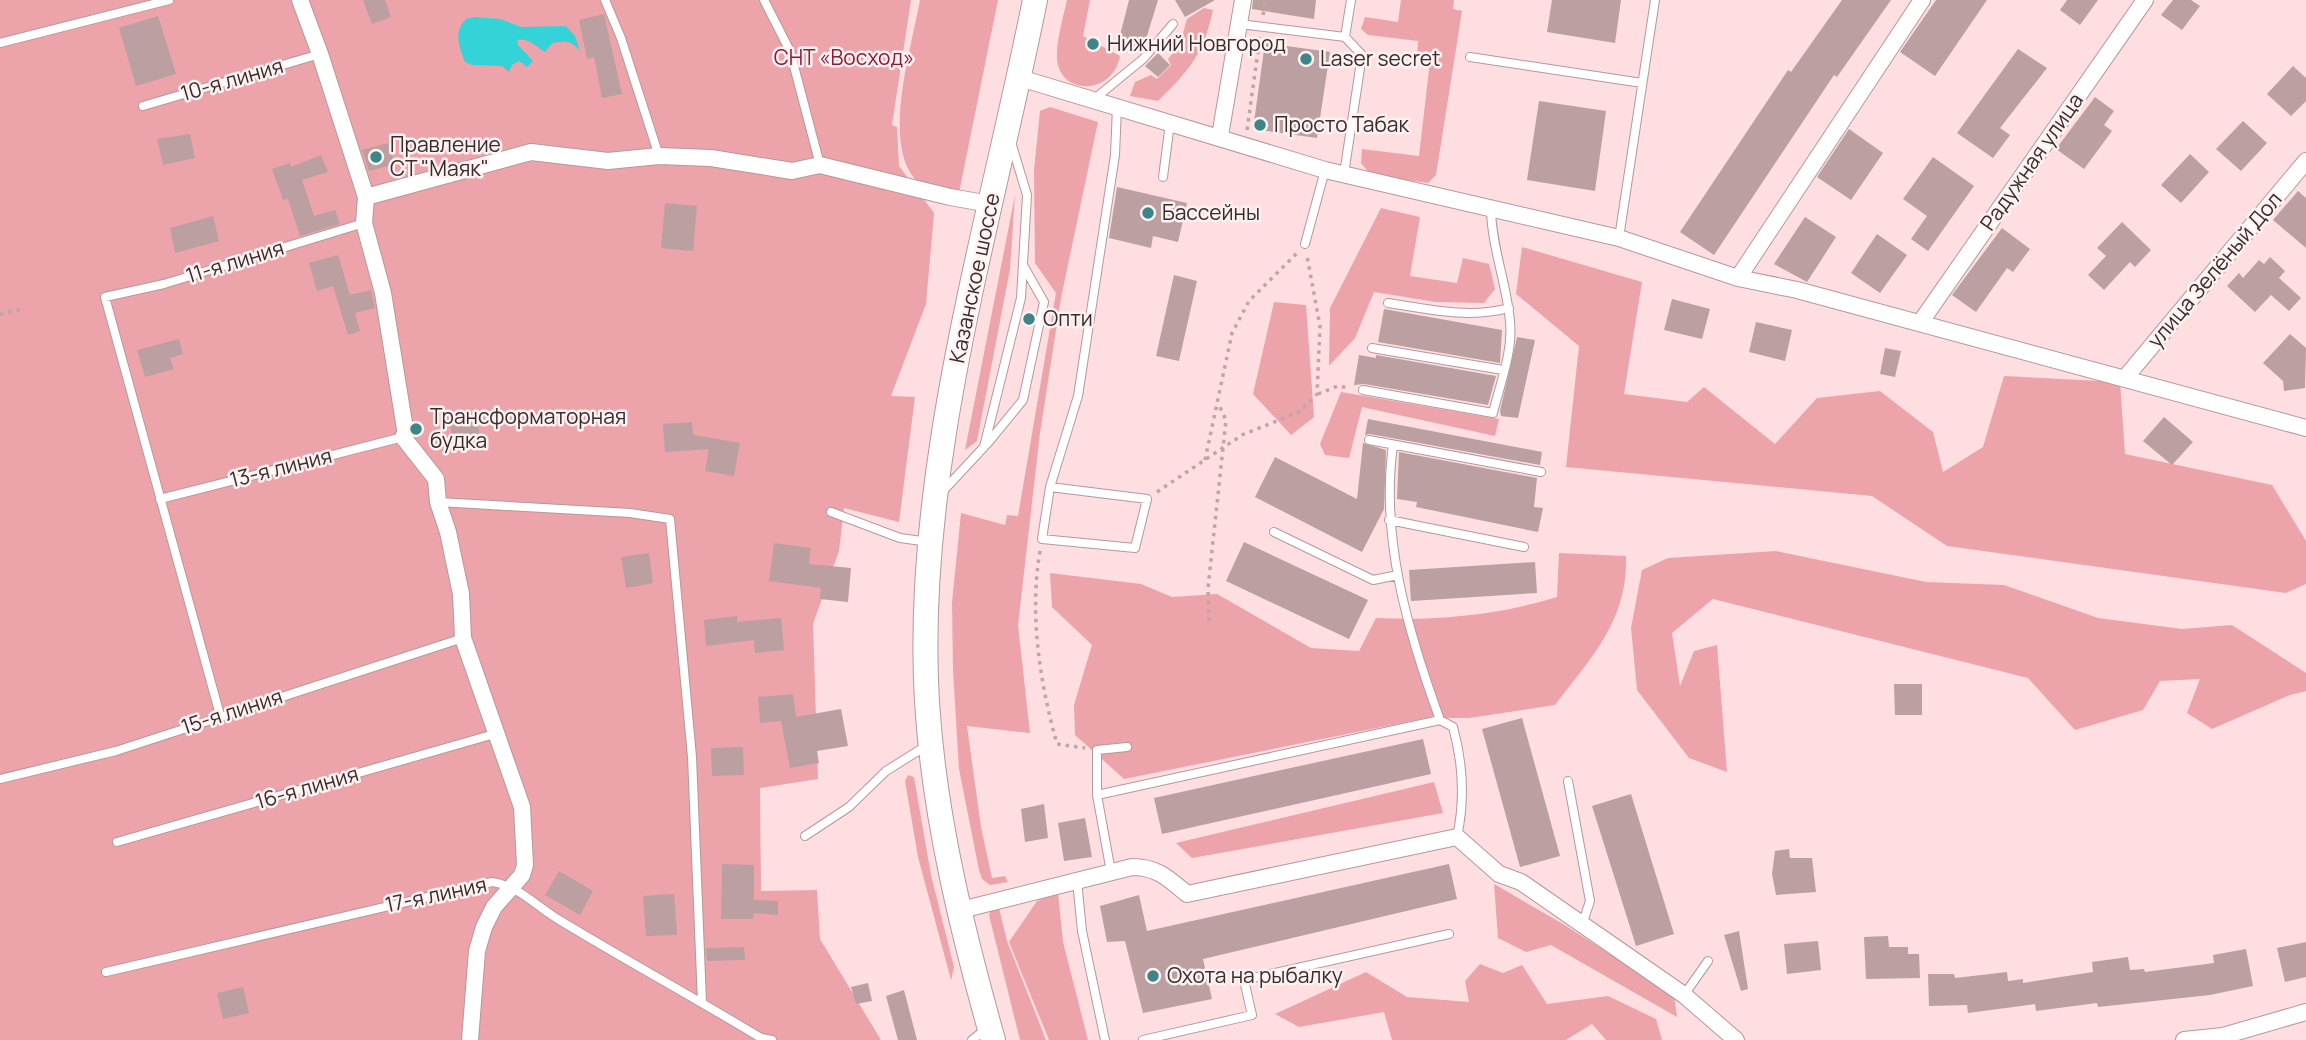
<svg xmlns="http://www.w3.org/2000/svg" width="2306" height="1040" viewBox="0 0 2306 1040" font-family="Manrope,sans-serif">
	<rect width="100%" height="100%" fill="#fedee0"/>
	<path fill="#eca4aa" d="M0 0H911L892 125 897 127 899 166 934 213 926 304 891 396 915 397 899 522 844 508 839 551 813 624 818 779 760 788 761 891 817 890 820 939 881 1040H0Z
		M920 0H998L959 193C948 191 927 189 918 182 880 147 912 46 920 0Z
		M1067 0H1090L1083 36 1120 56C1113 95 1061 96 1057 60 1056 40 1063 19 1067 0Z
		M1401 0H1454L1453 9 1462 11 1436 175 1428 183 1371 175 1361 163 1362 149 1419 156 1430 61 1417 59 1418 41 1368 35 1361 29 1365 17 1398 22Z
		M1204 8 1213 10C1204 53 1189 71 1158 101L1130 96 1135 82 1151 75 1157 79 1171 65 1168 59 1180 44 1187 19Z
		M1050 107 1098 122 1061 298 1040 433 1018 625 1030 733 967 726 981 827 992 878 1005 876 1008 882 990 885 982 879 979 870 959 769 953 671 952 602 961 513 1005 525 1007 515 1018 516 1056 293 1035 263 1034 170 1040 111Z
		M1015 195 1010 269 977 441 965 450Z
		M1381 208 1420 217 1410 276 1457 283 1463 258 1489 264 1495 289 1484 303 1436 302 1374 292 1355 338 1329 366 1330 308Z
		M1522 247 1642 282 1624 394 1687 402 1704 387 1775 444 1817 398 1880 391 1933 432 1943 472 1983 447 2004 376 2120 382 2125 454 2272 485 2306 541V584L2286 593 1947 546 1872 496 1566 467 1579 346 1516 294Z
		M1274 302 1306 305 1314 417 1291 435 1253 394Z
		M1341 392 1499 419 1495 436 1362 407 1349 458 1325 455 1320 444Z
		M1776 551 1926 582 2004 585 2098 618 2182 629 2232 625 2306 673V691L2290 695 2212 729 2187 713 2200 679 2160 681 2143 710 2075 730 2028 678 1713 599 1672 633 1680 686 1694 651 1717 645 1727 772 1689 758 1637 690 1631 628 1642 570 1668 558Z
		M1559 553 1626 556C1628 620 1592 657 1555 705L1469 718H1427L1124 779 1075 735 1074 705 1092 645 1052 607 1050 573 1141 584 1172 597 1217 594 1311 648 1359 651 1376 618C1436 621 1499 615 1557 597Z
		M908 775 914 777 931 875 954 967 951 980 918 857 905 781Z
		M1434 782 1443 813 1192 858 1176 843Z
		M1494 884 1563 924 1674 995 1677 1017 1551 945 1526 952 1498 938Z
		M1058 893 1063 942 1088 1040H1049L1009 942 1037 901Z
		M991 908H999L1007 941 1046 1040H1020L989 915Z
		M1480 964 1503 973 1522 965 1547 1004 1608 996 1656 1019 1662 1040H1606L1592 1024 1566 1040H1392L1384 1012 1299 1027 1275 1014 1366 972 1407 997 1469 1002 1465 981Z"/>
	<path fill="#33d3d7" d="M475 17 500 19 521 27 566 26 575 36 580 51C572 40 564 41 552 43L545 52C535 46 530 38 517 40L518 45 533 61 527 67 519 61 512 65 509 72 502 66 472 65 465 62C459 46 453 32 466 19Z"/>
	<path fill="#bc9fa0" d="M363 0H385L391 17 372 24Z
		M1129 0H1158L1143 49 1118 43Z
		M1175 0H1215L1185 17Z
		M1253 0H1316L1314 19 1252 9Z
		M1552 0H1621L1615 43 1547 32Z
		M1842 0H1891L1837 77 1834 75 1714 255 1680 232 1788 70 1791 72Z
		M1936 0H1987L1935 76 1900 52Z
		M2067 0H2098L2080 25 2060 10Z
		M2173 0H2191L2200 6 2182 30 2161 15Z
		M604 14 622 94 602 98 594 57 587 59 579 20Z
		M158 16 176 74 136 86 119 28Z
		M1265 43 1330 52 1317 138 1253 129Z
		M2018 49 2047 68 2000 128 2010 135 1993 158 1957 133Z
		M1158 53 1170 65 1158 77 1145 66Z
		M2293 66 2306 78V101L2291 116 2267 94Z
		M2095 97 2114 111 2104 125 2112 131 2084 169 2056 149Z
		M1539 101 1606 111 1595 191 1527 180Z
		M2243 121 2267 143 2241 171 2216 149Z
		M1849 129 1883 153 1851 200 1817 177Z
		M190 134 195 158 163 165 157 139Z
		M388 143 395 164 369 171 362 150Z
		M2190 154 2209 172 2181 203 2161 185Z
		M321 155 328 172 302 180 314 216 335 210 340 224 300 236 288 199 283 200 272 169 290 163 291 167Z
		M1933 157 1974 186 1928 251 1911 239 1927 216 1903 199Z
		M1117 187 1187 203 1178 242 1153 236 1151 248 1109 238Z
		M2298 191 2306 198V248L2273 220Z
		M665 203 697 206 693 251 661 248Z
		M213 216 219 241 175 253 170 228Z
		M1805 217 1836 237 1807 282 1774 264Z
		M2122 222 2151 250 2135 267 2130 262 2104 290 2088 275 2106 256 2097 248Z
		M2002 228 2030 249 2013 272 2007 268 1976 312 1952 295Z
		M1877 234 1907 255 1880 293 1851 273Z
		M338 255 350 295 371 290 375 308 355 313 360 331 348 335 333 286 317 291 309 263Z
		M2270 257 2285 271 2279 278 2301 298 2289 311 2271 295 2255 312 2227 286 2239 273 2243 278 2259 260 2264 264Z
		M1174 275 1197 281 1179 361 1156 356Z
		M1672 299 1710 309 1702 339 1664 330Z
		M1384 309 1502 330 1500 363 1378 342Z
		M1756 322 1792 330 1785 361 1749 352Z
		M2290 334 2306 348 2305 388 2284 391 2283 381 2263 363Z
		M1517 337 1535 340 1518 418 1501 416 1500 411Z
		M179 339 183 354 170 358 174 369 145 377 137 350Z
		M1885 348 1901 351 1895 377 1880 374Z
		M1359 355 1376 358V355L1496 376 1488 405 1364 384 1354 385Z
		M2164 417 2193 442 2172 465 2143 441Z
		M477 419 481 444 454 447 450 424Z
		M1368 419 1542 452 1540 465 1370 434 1365 435Z
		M692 422 693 435 740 443 734 476 705 471 709 449 665 452 663 424Z
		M1363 443 1386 450 1384 509 1362 552 1255 497 1275 457 1357 499Z
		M1399 452 1537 478 1534 507 1543 508 1538 532 1416 507 1417 502 1397 499Z
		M1244 542 1368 600 1349 639 1226 581Z
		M774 543 811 548 809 564 851 568 848 602 820 599 821 588 769 581Z
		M649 553 653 583 626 588 621 557Z
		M1535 562 1537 593 1411 601 1409 570Z
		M737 616V622L781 618 784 650 755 653 754 640 706 646 704 620Z
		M1894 684H1922V715H1895Z
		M793 694 796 717 841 709 848 746 817 751 819 763 790 768 781 721 760 723 758 697Z
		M1522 718 1560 856 1520 867 1482 729Z
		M1423 739 1431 774 1162 834 1154 798Z
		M743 747 744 775 712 776 711 748Z
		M1631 794 1674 934 1636 946 1592 806Z
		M1044 804 1048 838 1025 842 1021 809Z
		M1085 818 1092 857 1064 861 1058 823Z
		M1789 849 1790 858H1812L1816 892 1776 895 1772 874 1775 851Z
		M722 864 754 865V900L778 901V915L754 913 753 919H721Z
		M1449 864 1457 899 1203 959 1212 999 1143 1013 1125 941 1107 942 1100 906 1139 895 1147 931Z
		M559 871 593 891 580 915 545 895Z
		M674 894 677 935 646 936 643 896Z
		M1739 931 1748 989 1741 991 1724 935Z
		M1888 936 1889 947H1908V954H1919L1920 978 1866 979 1864 937Z
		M1818 941 1821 970 1787 974 1784 944Z
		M2306 942V977L2285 982 2277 948Z
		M744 947 745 960 707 961 706 948Z
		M2246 949 2253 986 2210 995 2098 1007 2097 1003 2036 1011 2035 1004 1968 1013 1967 1005 1929 1006 1928 974H1954L1955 978 2007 972 2008 981 2023 979V983L2093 972 2092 962 2128 957 2130 970 2144 969 2145 972 2214 963 2213 955Z
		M868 983 872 1001 856 1004 851 987Z
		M243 987 249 1013 223 1019 217 993Z
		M904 990 917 1040H898L886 996Z"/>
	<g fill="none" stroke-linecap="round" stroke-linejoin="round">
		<g stroke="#b5989a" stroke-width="10">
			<path id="lane" d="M605 0 621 38 659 156
				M764 0 790 51 820 165
				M1240 24 1345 37 1362 55 1344 174
				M1345 37 1351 0
				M0 43 169 0
				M1470 57 1642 83
				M1093 100 1143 59 1173 24
				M143 106 320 54
				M1163 177 1170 123
				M1619 238 1655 0
				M1305 244 1325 170
				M1388 303C1428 309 1469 319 1509 308
				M1372 348 1503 370
				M1363 390 1493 413C1500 384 1513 352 1510 322 1507 284 1492 249 1491 210
				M1369 440 1541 472
				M987 444 1023 400 1044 302 1023 265
				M1393 445C1380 538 1408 632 1440 720
				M1050 487 1147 499 1135 548 1042 539 1050 487 1078 396 1115 155 1117 107
				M943 491 984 447 1021 298 1027 195 1011 142
				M160 499 403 437
				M438 502 630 513 670 519 692 757 702 1002
				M831 512 900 538 929 542
				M1389 520 1524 547
				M1274 532 1373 580 1398 575
				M220 715 105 297 164 284 364 223
				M0 779 116 751 463 638
				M1568 781 1590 901 1582 925
				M1097 795V750L1127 747
				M805 836 849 807 886 771 926 746
				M117 842 498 733
				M1111 872 1097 795 1440 720 1453 727C1463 763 1465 800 1457 837
				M1077 881 1082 931 1105 1040
				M106 972 492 882C518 885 538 908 561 921 627 961 695 998 761 1038L772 1040
				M1684 995 1708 961
				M972 1040 987 1028
				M1143 1040 1252 1015 1244 980 1449 934"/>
		</g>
		<g stroke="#b5989a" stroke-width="18">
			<path id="street" d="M300 0 320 54 366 197 364 223 383 293 406 435 403 437 436 479 438 502 448 532 461 594 463 638 522 807 525 865 522 875 494 907 484 927 477 951 470 1040
				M1020 78 1325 170 1619 238 1738 278 1797 290 2306 428
				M1220 136 1243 0
				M366 197 531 152 608 161 659 156 711 158 792 171 820 165 950 197 990 204
				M1738 278 1922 0
				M1920 323 2145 0
				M2125 378 2306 161
				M961 910 1132 867C1157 867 1168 878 1187 894L1457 837 1499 874 1521 882 1684 995 1736 1040
				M2184 1040 2223 1036 2306 1012"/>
		</g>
		<g stroke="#b5989a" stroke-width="26">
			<path id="primary" d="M993 1040C962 930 934 816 927 702 913 471 990 225 1035 0"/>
		</g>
		<path stroke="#bfa5a7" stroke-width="3.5" stroke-dasharray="3.5 5" stroke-linecap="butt" d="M1263 15 1266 0
			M1247 130 1260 37
			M0 314 23 309
			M1318 394 1338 386 1350 388
			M1205 460 1232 333 1249 301 1297 253
			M1157 492 1242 435 1299 412 1317 394 1320 326 1307 256
			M1040 551C1029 615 1040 683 1057 744L1085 748
			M1209 621 1208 588 1226 420 1218 403"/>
		<use href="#lane" stroke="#fff" stroke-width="8"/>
		<use href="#street" stroke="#fff" stroke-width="16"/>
		<use href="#primary" stroke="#fff" stroke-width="24"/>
	</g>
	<g fill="#3d8587" stroke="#fef1f1" stroke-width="2.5">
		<circle cx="1093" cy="44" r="7"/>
		<circle cx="1306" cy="59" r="7"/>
		<circle cx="1260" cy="125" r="7"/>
		<circle cx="376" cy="157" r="7"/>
		<circle cx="1148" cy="213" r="7"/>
		<circle cx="1029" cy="319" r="7"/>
		<circle cx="416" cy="429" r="7"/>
		<circle cx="1153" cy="976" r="7"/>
	</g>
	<g text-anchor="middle" stroke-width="5" stroke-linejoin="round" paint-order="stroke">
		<g font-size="21" fill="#382c2d" stroke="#fef1f1" text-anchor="start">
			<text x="1107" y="51">Нижний Новгород</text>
			<text x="1320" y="66">Laser secret</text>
			<text x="1274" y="132">Просто Табак</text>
			<text x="390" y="152">Правление<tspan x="390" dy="24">СТ "Маяк"</tspan></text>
			<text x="1162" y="220">Бассейны</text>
			<text x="1043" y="326">Опти</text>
			<text x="430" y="424">Трансформаторная<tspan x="430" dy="24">будка</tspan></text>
			<text x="1167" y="983">Охота на рыбалку</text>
		</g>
		<g font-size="21" fill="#921936" stroke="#fef1f1">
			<text x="844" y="65">СНТ «Восход»</text>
		</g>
		<g font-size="21" fill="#382c2d" stroke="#fef1f1">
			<text transform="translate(232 80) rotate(-16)" y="7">10-я линия</text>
			<text transform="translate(2032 162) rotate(-55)" y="7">Радужная улица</text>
			<text transform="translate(235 262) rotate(-17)" y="7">11-я линия</text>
			<text transform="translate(2215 270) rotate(-50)" y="7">улица Зелёный Дол</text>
			<text transform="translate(975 278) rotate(-78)" y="7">Казанское шоссе</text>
			<text transform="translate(281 468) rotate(-14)" y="7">13-я линия</text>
			<text transform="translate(232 712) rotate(-18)" y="7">15-я линия</text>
			<text transform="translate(307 788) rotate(-16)" y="7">16-я линия</text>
			<text transform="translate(436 895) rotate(-12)" y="7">17-я линия</text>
		</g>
	</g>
</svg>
